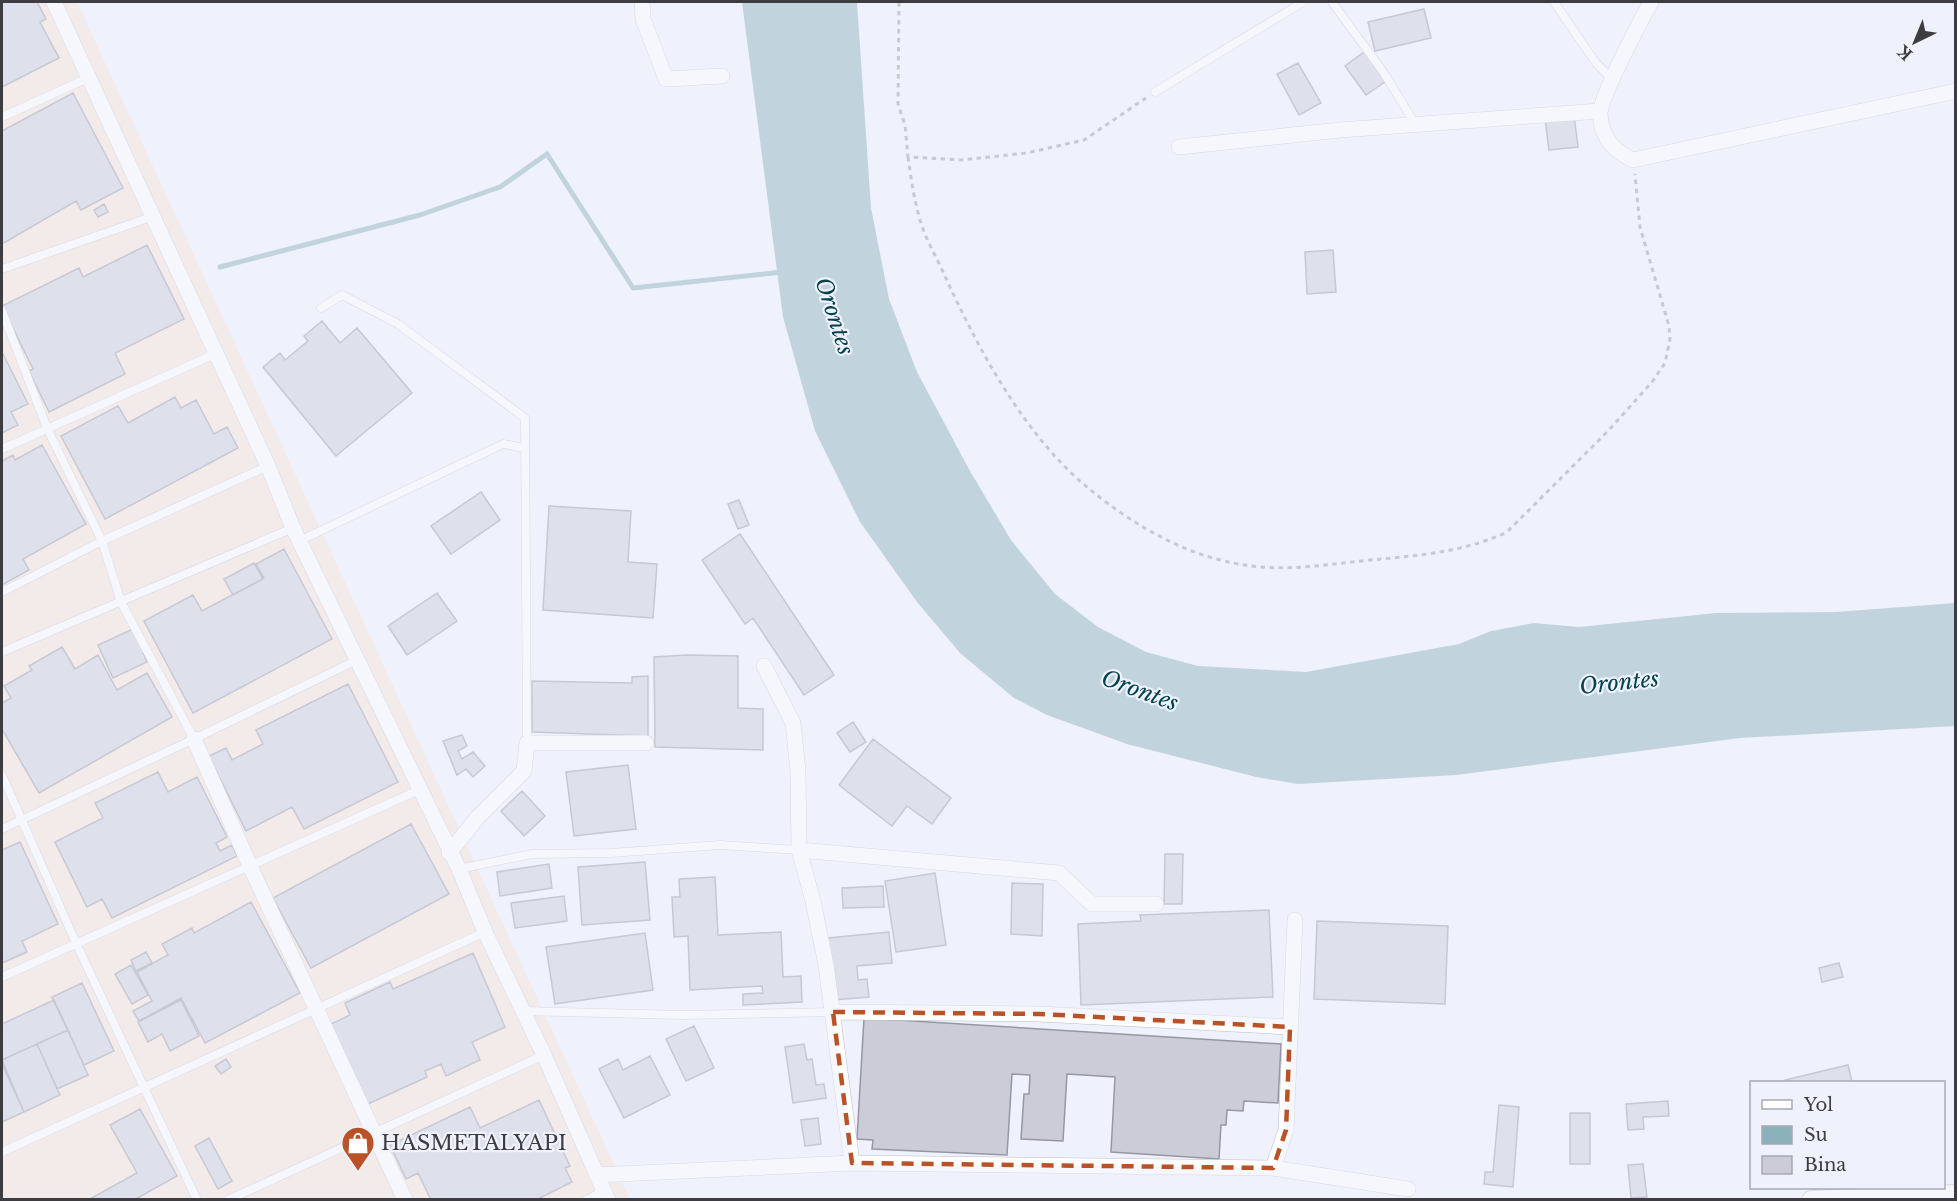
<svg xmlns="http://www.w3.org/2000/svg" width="1957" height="1201" viewBox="0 0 1957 1201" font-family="'Libre Baskerville',serif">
	<rect width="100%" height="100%" fill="#eff1fc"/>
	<path fill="#f5e5d3" d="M2 2H77L630 1199 2 1200Z"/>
	<path fill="#8bb2ba" d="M742 2H857L871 208 889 299 917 372 970 471 1011 540 1055 594 1098 627 1146 652 1198 666 1306 672 1459 644 1491 631 1534 623 1579 627 1716 613 1836 612 1955 603V726L1740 738 1456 775 1298 784 1256 777 1127 744 1047 715 1014 698 960 653 917 602 860 522 815 431 783 317Z"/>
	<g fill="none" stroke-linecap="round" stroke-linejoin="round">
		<path stroke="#8bb2ba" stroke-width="5" d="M220 267 420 215 500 187 547 154 633 288 782 272"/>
	</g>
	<path fill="#cbccd8" stroke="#9697a2" stroke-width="1.5" d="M2 2H37L46 19 40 22 59 58 2 87Z
		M1424 9 1431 38 1375 51 1368 22Z
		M1364 52 1386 81 1366 95 1345 66Z
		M1298 63 1321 103 1299 115 1277 74Z
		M73 93 123 188 81 210 76 201 2 244V131Z
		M1574 115 1578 147 1549 150 1545 118Z
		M104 204 108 212 98 217 94 210Z
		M147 245 184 319 115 353 125 374 49 412 29 371 33 369 2 306 79 268 83 277Z
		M1333 250 1336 292 1307 294 1305 252Z
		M322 321 340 343 357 328 412 393 336 456 263 367 280 353 285 360 308 341 304 336Z
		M2 352 28 404 11 412 18 425 2 433Z
		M175 397 181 408 196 400 214 434 227 427 238 448 105 519 61 436 118 406 128 423Z
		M42 445 86 524 23 559 29 570 2 585V461L13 455 15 460Z
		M481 492 500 520 451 554 431 526Z
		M739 500 749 525 738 529 728 504Z
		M549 506 631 511 628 562 657 564 653 618 543 610Z
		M740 534 834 675 804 695 753 618 745 624 702 560Z
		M284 549 332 639 193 713 144 621 193 595 202 611 264 578 256 564Z
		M254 563 263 579 233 595 224 579Z
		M437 593 457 621 407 655 388 626Z
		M135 628 146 651 143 653 147 662 113 678 98 645Z
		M62 647 75 669 98 655 117 690 147 673 172 717 39 793 2 729V703L11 698 4 686 32 670 29 666Z
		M687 655 738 656V708L763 709V750L655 747 654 657Z
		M648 676V736L532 732V681L632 683V677Z
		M348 684 398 782 304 829 292 807 246 831 209 756 226 748 232 760 263 744 256 730Z
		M853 722 866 742 850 752 837 733Z
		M462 735 467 746 458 751 462 759 473 752 485 766 473 777 466 769 457 775 443 741Z
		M873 739 951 798 932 824 907 806 892 826 839 785Z
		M628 765 636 829 574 836 566 772Z
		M158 772 168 792 197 777 227 837 216 843 220 851 232 845 237 856 112 918 102 899 87 907 55 842 103 818 95 803Z
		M522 791 545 816 524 836 501 811Z
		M411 824 449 894 311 968 273 898Z
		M20 842 58 924 22 941 27 952 2 963V850Z
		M1165 854H1183L1182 904H1164Z
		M645 862 650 920 582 925 578 867Z
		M549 864 552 888 500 896 497 872Z
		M935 873 946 945 896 952 885 881Z
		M715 877 718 935 781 932 783 977 801 976 802 1002 743 1005V994L763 993 762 986 690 990 688 936 674 937 672 897H680L679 879Z
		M1012 883 1043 884 1042 936 1011 934Z
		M883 886 884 907 843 908 842 888Z
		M564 896 567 921 515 928 511 903Z
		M251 902 300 993 205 1043 181 998 139 1021 133 1011 152 1001 137 972 168 955 162 944 192 928 194 933Z
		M1269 910 1273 997 1081 1005 1078 924 1141 921 1140 915Z
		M1317 921 1448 926 1445 1004 1314 999Z
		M889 932 892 963 857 966 858 980 867 979 869 997 834 1000 828 938Z
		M645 933 653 990 555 1004 546 947Z
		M146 952 152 963 136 971 131 960Z
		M473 953 505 1027 472 1042 480 1060 446 1076 441 1064 425 1071 427 1077 368 1104 331 1024 350 1015 345 1003 390 982 393 989Z
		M1839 963 1843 977 1822 982 1819 968Z
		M131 965 148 995 132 1004 115 974Z
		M82 983 114 1051 84 1065 52 997Z
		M54 1000 68 1030 2 1060V1024Z
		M181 1000 199 1036 170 1051 162 1034 148 1042 138 1022Z
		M864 1018 1281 1044 1278 1103 1244 1101 1243 1111 1227 1110 1226 1125H1221L1219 1159 1111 1152 1115 1077 1067 1074 1063 1141 1021 1139 1024 1094H1029L1030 1075 1012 1074 1007 1155 872 1149 873 1140 857 1139Z
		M694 1026 714 1068 686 1081 666 1039Z
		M68 1030 88 1075 57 1089 37 1044Z
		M37 1044 60 1095 24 1112 2 1060Z
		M804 1044 807 1060 812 1059 816 1085 824 1084 826 1098 793 1103 785 1047Z
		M650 1056 670 1095 624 1118 599 1069 618 1059 623 1070Z
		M226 1059 231 1067 221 1074 215 1066Z
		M1848 1065 1852 1082H1786L1785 1080Z
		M3 1066 24 1112 2 1122V1067Z
		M539 1100 570 1166 565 1168 572 1182 536 1200H431L418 1173 406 1179 390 1145 470 1107 480 1128Z
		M1668 1101 1669 1116 1643 1117 1644 1129 1628 1130 1626 1104Z
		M1499 1105 1519 1107 1513 1187 1484 1184 1485 1172H1493Z
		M140 1109 177 1176 134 1200H88L137 1173 110 1125Z
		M1570 1113H1590V1164H1570Z
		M818 1118 821 1144 805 1146 801 1120Z
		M209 1138 232 1181 218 1189 195 1146Z
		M1643 1164 1647 1197 1631 1198 1628 1165Z"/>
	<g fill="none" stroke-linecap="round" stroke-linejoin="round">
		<g stroke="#babcc7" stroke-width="9">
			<path id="service" d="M1332 2 1384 73 1415 124
				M1554 2 1596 63 1612 79
				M1155 92 1303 2
				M2 117 88 78
				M2 269 151 217
				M321 308 342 295 398 324 525 418 527 743
				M2 311 47 428 102 541 121 602 194 739 357 660
				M2 449 215 354
				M299 541 503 444 525 448
				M2 592 102 541 268 466
				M2 652 293 528
				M2 775 76 943 197 1200
				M2 829 194 739
				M459 869 532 854 611 853 720 845 799 850
				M2 977 419 790
				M522 1011 683 1015 833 1012
				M2 1152 485 932
				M228 1200 544 1055
				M586 1200 604 1191"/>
		</g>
		<g stroke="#babcc7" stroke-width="16">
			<path id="minor" d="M54 2 268 466 293 528 459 869 485 932 544 1055 608 1200
				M642 2 643 19 666 79 722 76
				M1651 2C1641 20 1599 99 1600 115 1602 139 1614 151 1633 160L1956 91
				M1179 147 1340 130 1600 111
				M764 666 793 723 798 771 799 850 813 901 826 965 852 1163
				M194 739 250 866 405 1200
				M799 850 1059 873 1092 904H1156
				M449 853 478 817 524 771 527 743H646
				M833 1012 1039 1014 1290 1027
				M1273 1168 1408 1189
				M597 1175 852 1163 1273 1168 1286 1130 1295 920"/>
		</g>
		<g stroke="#babcc7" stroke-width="20">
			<path id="tertiary" d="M1811 1200 1956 1194"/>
		</g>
		<path stroke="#9899a2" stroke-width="3" stroke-dasharray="4.5 4.5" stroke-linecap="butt" d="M899 2 898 104 905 125 908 157 961 160 1027 153 1084 140 1146 98
			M908 157C911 178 914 199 920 220 925 238 936 256 944 274 977 347 1024 435 1087 487 1123 517 1167 545 1213 558 1272 575 1311 566 1370 560 1416 556 1465 552 1507 532L1609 430 1652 382 1665 363 1670 339 1669 326 1640 227 1635 174"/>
		<use href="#service" stroke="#fff" stroke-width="8"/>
		<use href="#minor" stroke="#fff" stroke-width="15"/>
		<use href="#tertiary" stroke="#fff" stroke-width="18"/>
	</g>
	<path d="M0 0H1957V1201H0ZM833 1012 1039 1014 1290 1027 1286 1130 1273 1168 852 1163Z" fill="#eff1fc" fill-opacity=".55" fill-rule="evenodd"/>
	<path fill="none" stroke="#b95327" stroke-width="4.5" stroke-dasharray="12 8" stroke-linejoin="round" d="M833 1012 1039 1014 1290 1027 1286 1130 1273 1168 852 1163Z"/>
	<defs>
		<g id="shop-pin" transform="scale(1.725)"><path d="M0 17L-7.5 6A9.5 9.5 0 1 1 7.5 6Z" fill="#b95327" stroke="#eff1fc"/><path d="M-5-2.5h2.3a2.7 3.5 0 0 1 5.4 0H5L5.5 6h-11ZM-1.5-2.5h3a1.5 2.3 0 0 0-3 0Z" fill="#fff"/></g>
	</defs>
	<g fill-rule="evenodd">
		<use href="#shop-pin" x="358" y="1143"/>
	</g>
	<g text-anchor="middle" stroke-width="4.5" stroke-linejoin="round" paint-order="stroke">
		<g font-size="21" fill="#3c3c41" stroke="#eff1fc" text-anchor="start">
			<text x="381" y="1150">HASMETALYAPI</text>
		</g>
		<g font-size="22" font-style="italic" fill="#04434c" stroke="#eff1fc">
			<text transform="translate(835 316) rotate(72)" y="8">Orontes</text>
			<text transform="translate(1619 682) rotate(-6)" y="8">Orontes</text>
			<text transform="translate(1140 690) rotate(20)" y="8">Orontes</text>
		</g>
	</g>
	<rect width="1957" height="1201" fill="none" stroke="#3c3c41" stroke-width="6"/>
	<rect x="1750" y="1081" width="195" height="108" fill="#eff1fc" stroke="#a7a9b1" stroke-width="1.5"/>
	<rect x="1762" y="1100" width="30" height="9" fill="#ffffff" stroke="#a7a9b1" stroke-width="1.5"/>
	<text x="1804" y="1111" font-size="18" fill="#3c3c41">Yol</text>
	<rect x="1762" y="1126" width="30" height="18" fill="#8bb2ba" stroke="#a7a9b1" stroke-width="1.5"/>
	<text x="1804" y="1141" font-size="18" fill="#3c3c41">Su</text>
	<rect x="1762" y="1156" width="30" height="18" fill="#cbccd8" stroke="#a7a9b1" stroke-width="1.5"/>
	<text x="1804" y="1171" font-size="18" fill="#3c3c41">Bina</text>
	<g transform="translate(1915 42) rotate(223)" stroke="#eff1fc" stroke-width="4.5" paint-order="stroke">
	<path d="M0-4.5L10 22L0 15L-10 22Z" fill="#3c3c41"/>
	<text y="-9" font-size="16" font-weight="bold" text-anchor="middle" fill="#3c3c41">K</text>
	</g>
</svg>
